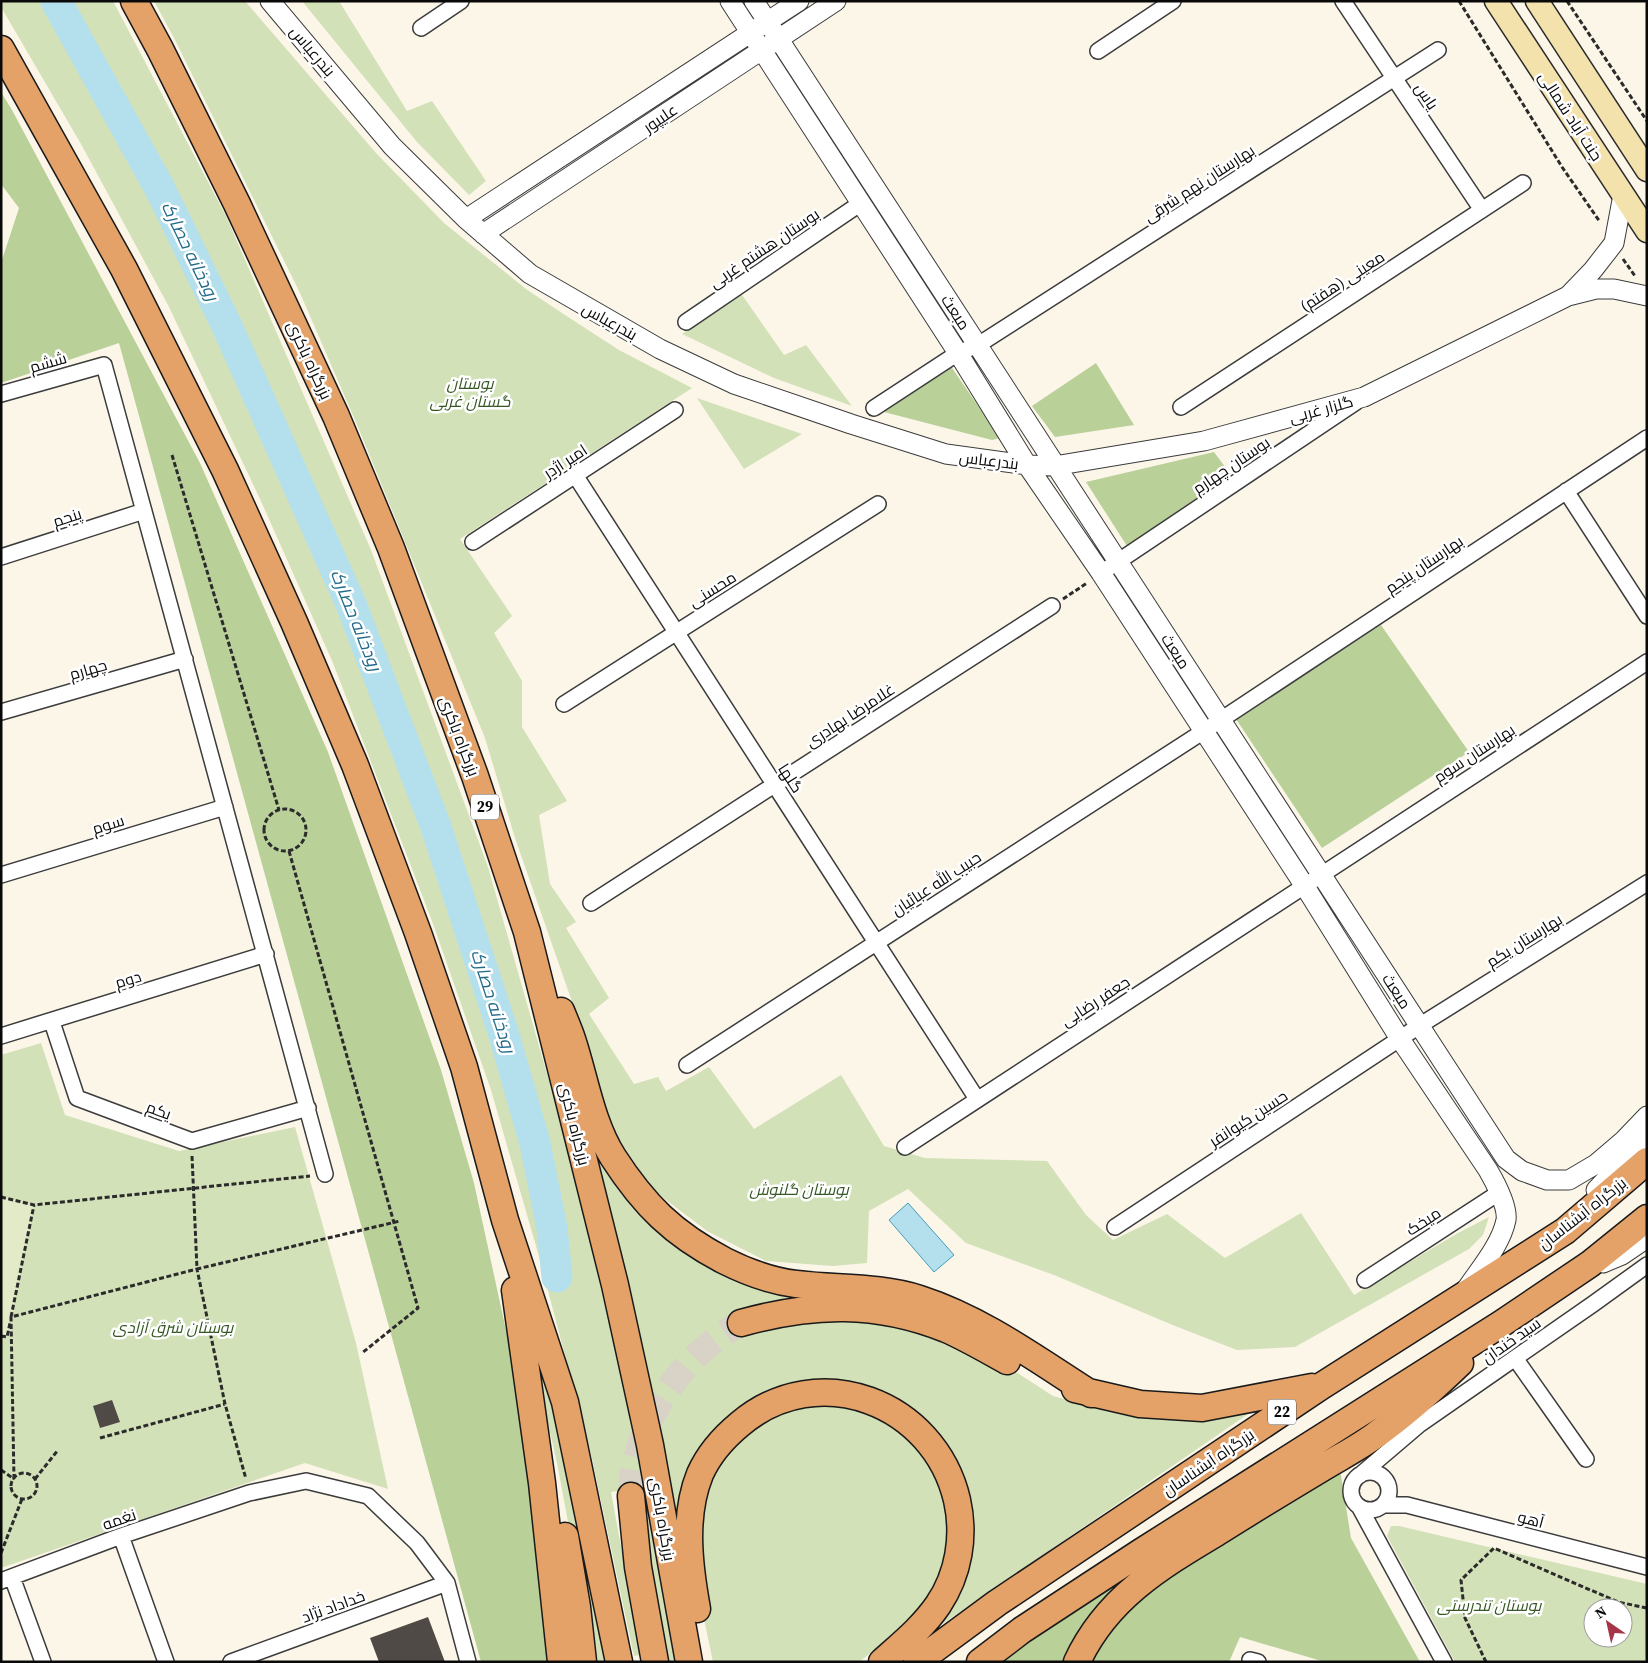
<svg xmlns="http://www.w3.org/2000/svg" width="1648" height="1663" viewBox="0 0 1648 1663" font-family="'Source Serif 4',Cairo,serif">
	<rect width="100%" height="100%" fill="#fcf6e9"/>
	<path fill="#d3e1b8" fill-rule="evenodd" d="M1 1H113L226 216 371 550 488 867 567 1144 630 1411 675 1662H663L640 1488 611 1492 641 1655 634 1656 591 1454 538 1253 491 1090 432 921 333 663 260 499 168 305 81 144 1 7Z
		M154 1H245L376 153 444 223 526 289 565 315 619 350 692 388 460 539 512 616 494 633 522 681V727L567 801 539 815 550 884 576 922 566 928 609 998 589 1014 634 1084 658 1077 666 1091 709 1067 754 1129 841 1075 884 1146 925 1158 1047 1161 1086 1215 1113 1240 1167 1214 1225 1258 1301 1213 1354 1295 1458 1233 1489 1217 1483 1235 1469 1249 1295 1347 1237 1350 1175 1326 1054 1275 966 1243 908 1189 869 1211 867 1263 833 1266 766 1261 707 1231 653 1190 613 1131 577 1016 515 838 485 738 358 427 300 293 174 38Z
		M302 1H339L407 111 432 101 486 181 469 195 417 142Z
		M740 292 784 355 806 345 852 406 774 378 682 334Z
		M697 398 802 434 744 469Z
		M567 1040 590 1119 673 1238 982 1340 811 1299 785 1300 733 1314 742 1337 770 1327 809 1319 896 1320 1016 1372 1053 1396 1108 1411 1165 1420 1209 1419 1251 1412 906 1649 920 1637 967 1512 877 1396 746 1411 683 1535 696 1626 665 1452 633 1305Z
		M41 1043 65 1115 179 1151 295 1127 356 1343 388 1489 305 1463 1 1568V1055Z
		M517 1272 552 1407 577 1513 607 1662H589L578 1576 568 1522 557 1463 531 1348Z
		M855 1402 927 1449 955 1516 939 1579 916 1614 896 1633 859 1662H713L696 1581V1514L727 1444 787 1405Z
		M1391 1526H1399L1647 1584V1662H1455L1387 1536ZM1593 1608H1623V1638H1593Z"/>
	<path fill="#b9d099" d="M1 92 12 110 200 463 328 752 441 1070 474 1183 509 1344 525 1440 551 1662H481L119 343 1 383V263L19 208 1 184Z
		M1096 363 1134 425 1055 437 1032 406Z
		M950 365 1000 438 992 440 884 412Z
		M1214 452 1231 475 1127 546 1086 482Z
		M1381 625 1469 752 1322 848 1236 719Z
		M1339 1463 1351 1538 1420 1662H1325L1240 1637 1229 1662H1085L1124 1606Z
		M1152 1558 1071 1662H998Z"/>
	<path fill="#e3eac8" d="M1 1197 34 1205 7 1337 1 1336Z"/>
	<path fill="#b4dfed" stroke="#459cba" d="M908 1203 954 1255 934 1272 889 1220Z"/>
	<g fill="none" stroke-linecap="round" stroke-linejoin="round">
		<path stroke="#b4dfed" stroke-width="31" d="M56 1 159 187 226 324 351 604 436 827 504 1035 535 1143 552 1228 557 1277"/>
	</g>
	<path fill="#504a47" d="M112 1400 120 1422 100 1428 93 1406Z
		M428 1617 445 1662H379L370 1638Z"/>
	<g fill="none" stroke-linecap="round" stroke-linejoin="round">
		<path stroke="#d8d2c7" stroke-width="26" stroke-dasharray="26 13" stroke-linecap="butt" d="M631 1496C632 1485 632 1472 635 1462 650 1404 688 1352 741 1323"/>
		<g stroke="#3c3c3c" stroke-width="18">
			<path id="minor" d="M1343 1 1482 210
				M421 28 461 1
				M1098 51 1173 1
				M686 322 861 203
				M1 394 104 365 325 1174
				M1181 407 1523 183
				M874 408 958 353 978 345 1438 50
				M575 475 977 1099
				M1566 491 1647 616
				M473 542 675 410
				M1 557 144 511
				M1101 573 1356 402
				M564 704 878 504
				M1 712 185 659
				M1 875 225 807
				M591 903 1052 606
				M52 1022 77 1098 192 1141 308 1108
				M1 1036 266 954
				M687 1065 1204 731 1647 438
				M905 1147 1647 662
				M1115 1227 1419 1026 1647 883
				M1365 1280 1500 1192
				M1515 1358 1586 1459
				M1351 1491a19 19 0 1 1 38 0a19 19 0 1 1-38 0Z
				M1359 1476 1420 1424 1593 1304 1647 1265
				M1384 1505H1407L1647 1567
				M1360 1508 1444 1662
				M121 1536 166 1662
				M12 1577 43 1662
				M1 1581 121 1536 249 1493 306 1481 368 1496 417 1543 447 1583 468 1662
				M1250 1660 1258 1662
				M231 1662 447 1583"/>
		</g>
		<g stroke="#3c3c3c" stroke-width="21">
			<path id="tertiary" d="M270 1 392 146 466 219 530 274 660 349 734 384 851 424 946 454 1027 465 1054 466 1204 441 1364 397 1568 296 1596 289H1614L1647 296
				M730 1 958 353 1027 465 1101 573 1304 885 1400 1039 1488 1170C1495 1182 1508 1207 1506 1220 1501 1245 1479 1270 1465 1291
				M754 1C1005 387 1255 773 1506 1159L1522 1171 1547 1180H1569L1596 1164 1623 1141 1647 1116
				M466 219 799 1
				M483 234 836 1
				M1568 296 1593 270 1614 243 1623 195
				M1596 1190 1647 1136
				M1603 1263 1622 1255 1647 1238"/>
		</g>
		<g stroke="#2b2b2b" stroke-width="25">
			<path id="secondary" d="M1496 1 1647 231
				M1537 1 1647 170"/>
		</g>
		<g stroke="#1a1a1a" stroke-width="29">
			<path id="trunk" d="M134 1 160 49 237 204 336 416 391 548 475 776 527 932 615 1285 650 1445 689 1662
				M1 49 124 269 225 470 294 622 355 765 418 933 464 1067 505 1220 565 1402 619 1662
				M561 1011C565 1021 569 1030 572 1039 585 1078 591 1122 613 1157 644 1205 673 1234 725 1261 747 1272 771 1281 796 1284 837 1289 880 1286 920 1299 982 1319 1036 1359 1091 1394
				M515 1290 542 1483 561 1662
				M741 1323C813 1303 876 1301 946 1329 967 1338 987 1350 1007 1361
				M1075 1389 1140 1404 1202 1408 1312 1387
				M631 1496 638 1567 655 1662
				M565 1536 577 1607 583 1662
				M697 1609C689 1565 683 1516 700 1474 709 1454 723 1438 740 1424 818 1358 934 1402 957 1500 965 1536 959 1574 938 1605 923 1627 902 1644 882 1662
				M917 1662 997 1603 1323 1385 1565 1231 1647 1161
				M980 1662 1022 1630 1141 1552 1501 1324 1590 1264 1647 1218
				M1077 1662C1106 1599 1159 1567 1216 1533 1251 1511 1287 1489 1322 1468 1340 1457 1360 1447 1377 1434 1407 1413 1434 1388 1460 1363"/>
		</g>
		<path stroke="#2b2b2b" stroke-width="3" stroke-dasharray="5 2.5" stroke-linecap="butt" d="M1459 1 1562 167 1600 222
			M1567 1 1647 121
			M1623 259 1635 276
			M172 455 279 810
			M1063 599 1087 583
			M264 830a21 21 0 1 1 42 0a21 21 0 1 1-42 0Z
			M289 851 418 1308 362 1353
			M192 1156 197 1269 400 1221
			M1 1197 34 1205 310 1176
			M11 1317 34 1205
			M1 1336 7 1337 10 1323
			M100 1438 225 1404
			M1 1470 14 1479
			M11 1486a13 13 0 1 1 26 0a13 13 0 1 1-26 0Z
			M14 1479 11 1317 197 1269 225 1404 246 1479
			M35 1479 58 1450
			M1 1553 22 1499
			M1486 1662 1465 1618 1461 1580 1494 1548 1618 1602 1647 1608"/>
		<use href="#minor" stroke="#fff" stroke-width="15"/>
		<use href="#tertiary" stroke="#fff" stroke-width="19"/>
		<use href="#secondary" stroke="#f4e2ac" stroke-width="22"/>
		<use href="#trunk" stroke="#e4a268" stroke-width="26"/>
	</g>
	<g text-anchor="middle" stroke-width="5" stroke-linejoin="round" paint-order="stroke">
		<g fill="#fff" stroke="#535353" stroke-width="1">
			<rect x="471" y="794.5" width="28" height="25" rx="4"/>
			<rect x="1268" y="1399.5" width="28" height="25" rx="4"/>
		</g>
		<g font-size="15" font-weight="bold" fill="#090909">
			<text x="485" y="812">29</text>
			<text x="1282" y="1417">22</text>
		</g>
		<g font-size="16" fill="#090909" stroke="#fff">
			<text transform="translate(313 51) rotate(50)" y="6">بندرعباس</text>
			<text transform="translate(1427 96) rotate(56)" y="6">یاس</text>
			<text transform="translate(1571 116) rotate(57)" y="6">جنت آباد شمالی</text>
			<text transform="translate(660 118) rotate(-34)" y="6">علیپور</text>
			<text transform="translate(1199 183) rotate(-33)" y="6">بهارستان نهم شرقی</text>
			<text transform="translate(764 248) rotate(-34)" y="6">بوستان هشتم غربی</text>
			<text transform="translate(1342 281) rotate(-33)" y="6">معینی (هفتم)</text>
			<text transform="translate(956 312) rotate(57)" y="6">مبعث</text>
			<text transform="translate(610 321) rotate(29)" y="6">بندرعباس</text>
			<text transform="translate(310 360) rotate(65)" y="6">بزرگراه باکری</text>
			<text transform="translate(48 362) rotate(-16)" y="6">ششم</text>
			<text transform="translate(1321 409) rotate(-15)" y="6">گلزار غربی</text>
			<text transform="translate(989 460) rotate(7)" y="6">بندرعباس</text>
			<text transform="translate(565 461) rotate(-33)" y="6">امیر اژدر</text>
			<text transform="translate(1231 465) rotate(-34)" y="6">بوستان چهارم</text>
			<text transform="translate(67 517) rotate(-18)" y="6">پنجم</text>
			<text transform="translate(1424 564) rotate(-34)" y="6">بهارستان پنجم</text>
			<text transform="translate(712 589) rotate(-32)" y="6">محسنی</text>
			<text transform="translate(1176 651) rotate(57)" y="6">مبعث</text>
			<text transform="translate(88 669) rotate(-16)" y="6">چهارم</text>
			<text transform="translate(850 715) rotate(-33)" y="6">غلامرضا بهادری</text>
			<text transform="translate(460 736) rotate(69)" y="6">بزرگراه باکری</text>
			<text transform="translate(1474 753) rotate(-33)" y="6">بهارستان سوم</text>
			<text transform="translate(791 778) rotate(57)" y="6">گلها</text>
			<text transform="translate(108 824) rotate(-17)" y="6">سوم</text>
			<text transform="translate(936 883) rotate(-33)" y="6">حبیب الله عبائیان</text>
			<text transform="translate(1524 940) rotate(-32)" y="6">بهارستان یکم</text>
			<text transform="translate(128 979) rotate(-17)" y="6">دوم</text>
			<text transform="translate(1397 991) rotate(57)" y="6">مبعث</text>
			<text transform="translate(1095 1001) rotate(-33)" y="6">جعفر رضایی</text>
			<text transform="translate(159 1110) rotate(20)" y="6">یکم</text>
			<text transform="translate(1248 1118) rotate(-33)" y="6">حسین کیوانفر</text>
			<text transform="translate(575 1124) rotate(76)" y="6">بزرگراه باکری</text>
			<text transform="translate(1582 1213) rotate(-38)" y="6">بزرگراه آبشناسان</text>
			<text transform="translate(1423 1221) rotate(-33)" y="6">میخک</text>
			<text transform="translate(1511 1340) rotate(-35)" y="6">سید خندان</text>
			<text transform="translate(1208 1462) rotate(-34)" y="6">بزرگراه آبشناسان</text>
			<text transform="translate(119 1519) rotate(-19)" y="6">نغمه</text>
			<text transform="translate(663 1519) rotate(80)" y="6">بزرگراه باکری</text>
			<text transform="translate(1531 1519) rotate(15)" y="6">آهو</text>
			<text transform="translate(333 1606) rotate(-20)" y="6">خداداد نژاد</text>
		</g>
		<g font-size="16" font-style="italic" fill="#355723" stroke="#fff">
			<text x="470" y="389">بوستان<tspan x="470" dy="18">گستان غربی</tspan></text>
			<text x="799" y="1195">بوستان گلنوش</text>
			<text x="173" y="1333">بوستان شرق آزادی</text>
			<text x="1489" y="1611">بوستان تندرستی</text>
		</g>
		<g font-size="18" font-style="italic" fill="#246b8a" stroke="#fff">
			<text transform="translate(190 251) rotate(64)" y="6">رودخانه حصارک</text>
			<text transform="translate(356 620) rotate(68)" y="6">رودخانه حصارک</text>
			<text transform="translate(493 1001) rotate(72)" y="6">رودخانه حصارک</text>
		</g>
	</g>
	<rect width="1648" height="1663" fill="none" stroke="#090909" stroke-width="5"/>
	<g transform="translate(1608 1623) rotate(326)"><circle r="24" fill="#ffffff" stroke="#9d9d9d"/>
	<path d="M0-4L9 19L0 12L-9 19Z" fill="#a6354a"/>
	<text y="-8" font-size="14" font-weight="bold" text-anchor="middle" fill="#090909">N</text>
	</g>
</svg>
